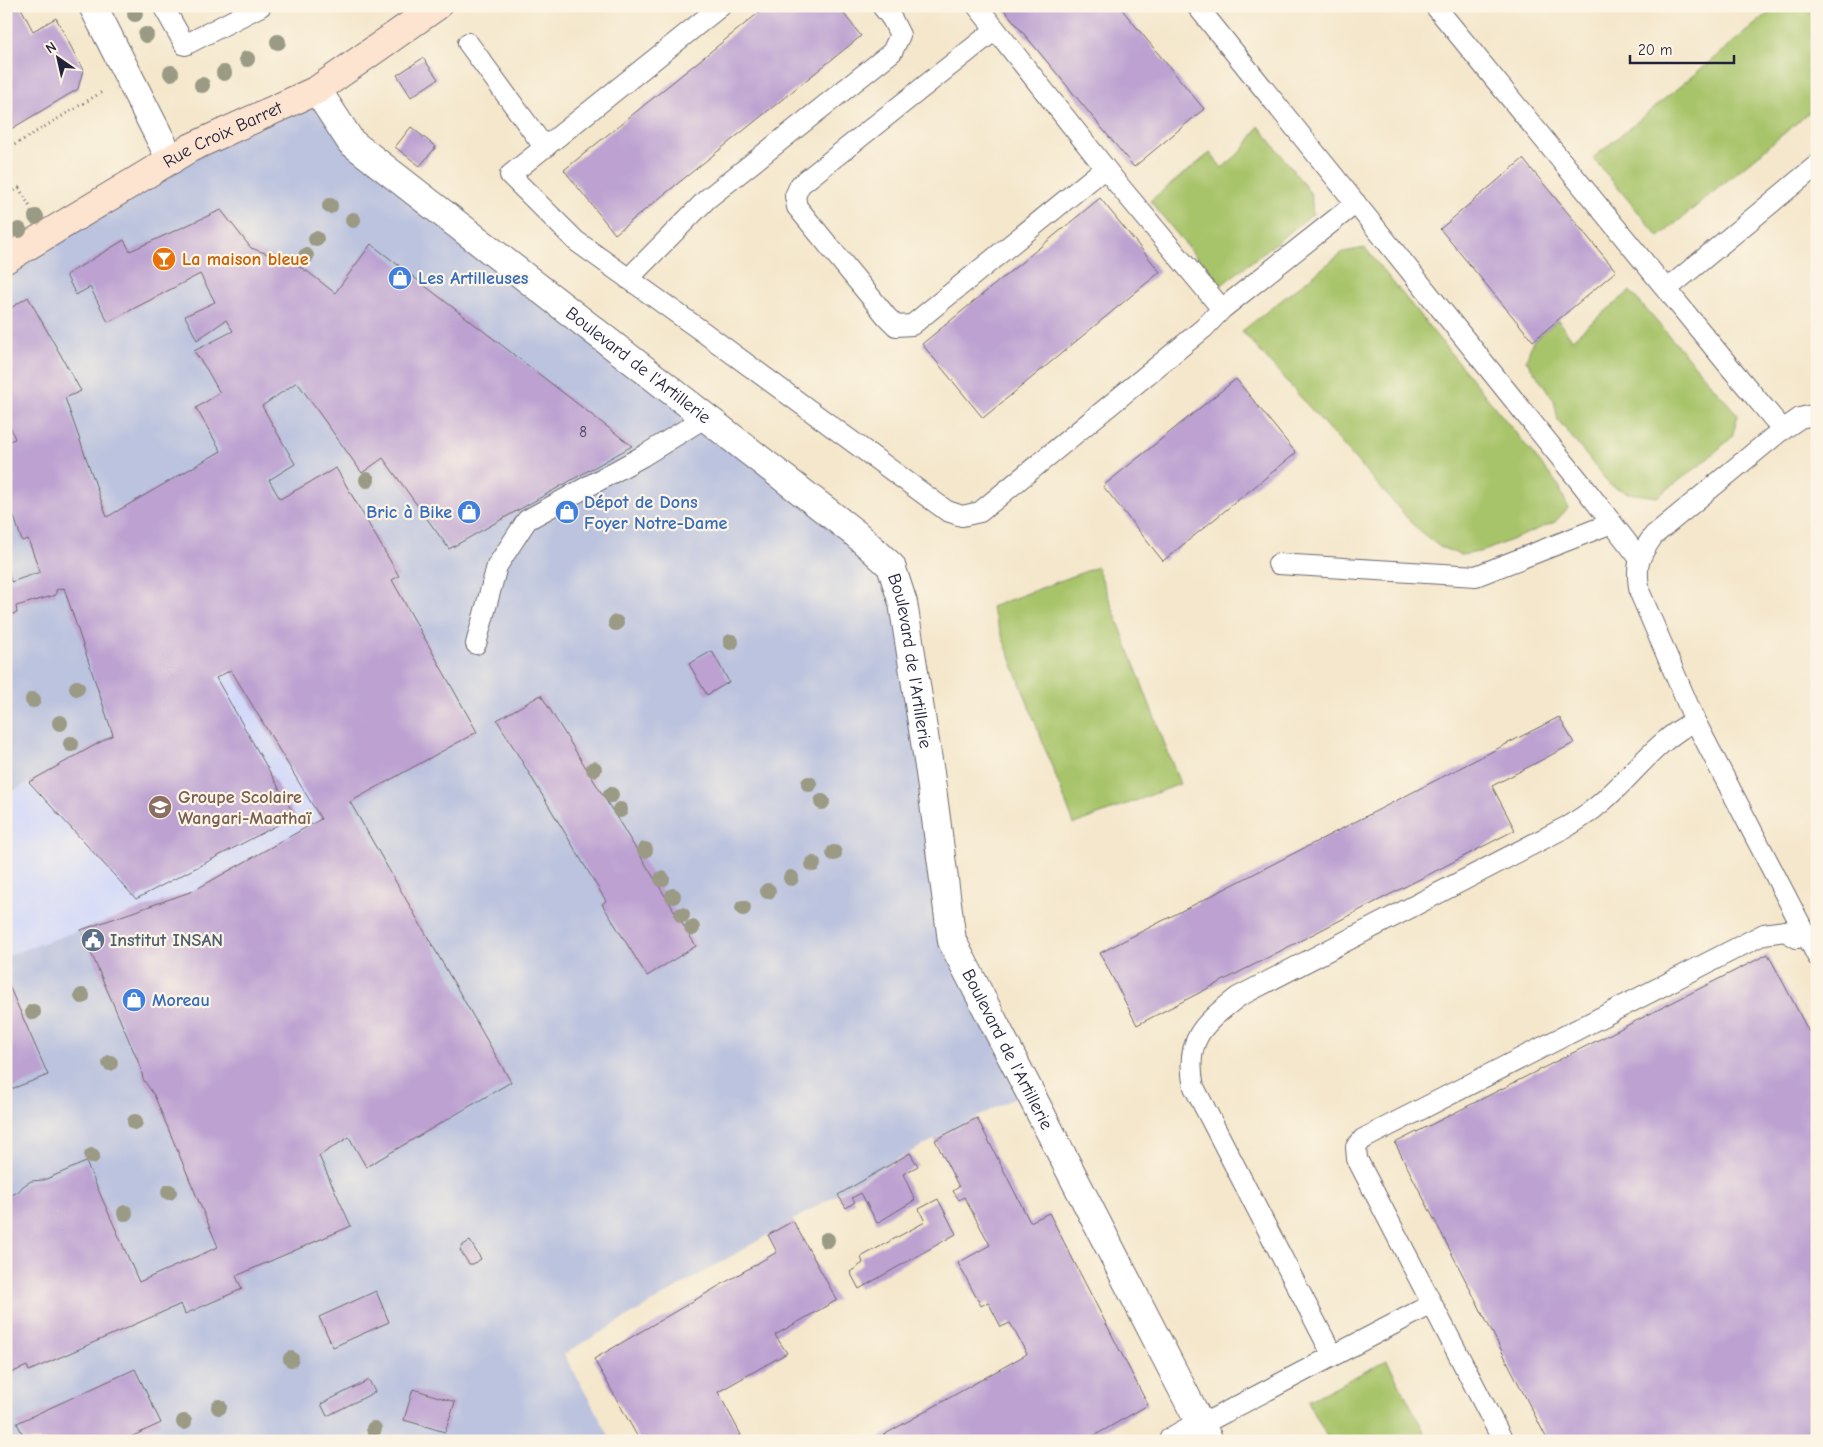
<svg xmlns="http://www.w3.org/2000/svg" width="1823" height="1447" viewBox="0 0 1823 1447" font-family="'Comic Neue',sans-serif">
	<rect width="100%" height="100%" fill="#fcf5e5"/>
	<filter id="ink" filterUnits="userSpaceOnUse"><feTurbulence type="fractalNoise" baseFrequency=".02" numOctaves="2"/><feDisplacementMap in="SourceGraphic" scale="10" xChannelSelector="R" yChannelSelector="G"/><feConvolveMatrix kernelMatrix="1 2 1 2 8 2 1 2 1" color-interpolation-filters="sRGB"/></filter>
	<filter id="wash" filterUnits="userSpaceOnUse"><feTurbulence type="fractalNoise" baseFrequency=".0096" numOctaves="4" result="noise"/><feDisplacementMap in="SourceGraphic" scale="20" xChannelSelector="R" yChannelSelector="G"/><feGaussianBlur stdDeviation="1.12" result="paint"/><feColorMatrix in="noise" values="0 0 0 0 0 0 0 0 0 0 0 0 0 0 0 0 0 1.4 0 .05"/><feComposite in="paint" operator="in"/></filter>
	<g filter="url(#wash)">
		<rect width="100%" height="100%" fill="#f4e7cc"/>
		<path fill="#d3d9f9" d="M231 670 321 819 193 891 6 958V795Z"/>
		<path fill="#bcc3de" d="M317 90 351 142 891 566 952 941 1029 1090 901 1157 564 1354 612 1441H6V956L193 891 321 819 230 670 6 795V259Z"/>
		<path fill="#a8c46a" stroke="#657352" d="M1777 6H1817V106L1659 237 1593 158Z
			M1259 126 1311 194 1313 214 1220 286 1150 201 1210 153 1222 168 1243 150Z
			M1365 248 1559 486 1568 508 1555 522 1484 551 1461 555 1440 547 1417 529 1242 331 1343 252Z
			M1630 291 1738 415 1732 437 1704 462 1657 497 1628 493 1610 485 1558 420 1554 400 1526 360 1533 341 1558 320 1572 339Z
			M1097 567 1180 784 1074 824 991 607Z
			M1387 1360 1429 1441H1329L1308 1401Z"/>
		<g id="blocks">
			<path fill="#bca1d1" d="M6 6H20L33 31 56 18 83 70 78 89 6 132Z
				M767 6H838L861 36 615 234 564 170Z
				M1001 6H1119L1204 109 1134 167Z
				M423 58 438 79 411 97 397 75Z
				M411 127 436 147 420 166 395 147Z
				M1523 159 1616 271 1533 341 1440 229Z
				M1100 198 1160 272 983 418 922 344Z
				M221 210 251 248 293 263 308 272 335 293 371 244 632 446 449 549 383 458 362 473 297 382 262 406 295 464 269 480 280 499 336 468 399 576 392 580 477 732 350 802 511 1082 366 1167 349 1137 319 1156 351 1226 236 1276 242 1289 185 1314 181 1304 29 1371 27 1366 6 1375V1197L18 1192 23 1186 31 1181 44 1180 86 1162 139 1282 218 1247 154 1095 143 1079 141 1068 81 930 193 891 321 819 231 670 216 678 295 816 136 899 29 782 113 735 64 588 56 590V595L16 606 17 613 6 615V571L8 570 11 582 40 572 28 539 22 541 6 492V442L15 439 6 415V311L28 297 81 391 65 398 107 517 221 451 196 408 220 393 207 370 194 351 233 331 226 320 197 340 185 316 215 302 200 274 108 322 90 287 76 295 66 275 124 240 130 251Z
				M1236 379 1296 453 1163 561 1103 486Z
				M712 651 729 682 707 695 689 664Z
				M541 695 696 946 647 976 602 904 606 901 497 720Z
				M1559 717 1574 743 1492 786 1515 830 1137 1025 1100 953Z
				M1768 954 1817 1047V1441H1548L1395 1143Z
				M6 979 48 1075 6 1091Z
				M977 1118 1030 1222 1049 1213 1148 1405 1085 1441H873L1027 1354 1010 1323 1001 1327 988 1302 981 1306 958 1263 990 1245 964 1197 959 1200 953 1191 959 1187 935 1140Z
				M910 1153 918 1166 903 1174 915 1200 877 1223 861 1193 852 1198 855 1202 846 1208 838 1195Z
				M938 1199 956 1234 859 1289 850 1272 863 1263 861 1257 925 1222 919 1209Z
				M793 1221 837 1300 775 1335 787 1353 718 1392 741 1435 730 1441H640L594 1359 777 1252 768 1235Z
				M470 1241 481 1259 473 1264H469L460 1250 463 1245Z
				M376 1291 389 1322 333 1347 319 1317Z
				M135 1369 161 1423 122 1441H26L17 1423Z
				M369 1380 375 1392 327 1416 321 1404Z
				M413 1389 455 1402 445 1432 404 1420Z"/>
		</g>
	</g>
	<g filter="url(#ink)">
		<use href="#blocks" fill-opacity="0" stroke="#6c676e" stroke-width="1"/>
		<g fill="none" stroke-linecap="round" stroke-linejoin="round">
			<g stroke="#6c676e" stroke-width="22">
				<path id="lane" d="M163 6 185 45 261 6
					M721 6 510 175 576 241 699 329 947 511 962 516 980 512 1204 328 1222 309
					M977 6 1117 183 1222 309 1356 203
					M1197 6 1580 482 1640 559
					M1435 6 1729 366 1783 430
					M995 30 800 185 795 196 797 207 887 317 896 326 912 325 1105 168
					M468 43 545 148
					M628 279 707 199 892 52 900 35 892 19 882 6
					M1666 290 1817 165
					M1278 564 1476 576 1612 523
					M476 644 497 566 527 520 643 456 706 417
					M1695 721 1640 593C1635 566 1638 557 1654 535L1778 433 1800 418 1817 414
					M1809 940 1817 956
					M1333 1356 1194 1087C1184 1040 1203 1024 1238 997L1570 825C1579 819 1588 814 1596 807 1630 780 1654 741 1695 721L1805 933
					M1201 1425 1432 1304
					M1503 1441 1357 1159 1356 1147 1363 1139 1764 934 1785 931 1797 938"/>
			</g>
			<g stroke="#6c676e" stroke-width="30">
				<g id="street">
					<path d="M93 6 171 160"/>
					<path id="s1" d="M317 90 351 142 856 534 891 566 903 603 930 773 952 941 1209 1441"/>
					<path d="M1173 1441 1201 1425"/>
				</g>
			</g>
			<g stroke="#6c676e" stroke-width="30">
				<g id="secondary">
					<path id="s2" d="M6 259 190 148 317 90 437 6"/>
				</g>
			</g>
			<path stroke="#6c676e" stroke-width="3" stroke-dasharray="1 4" stroke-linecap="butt" d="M6 150 102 92
				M6 196 19 188 30 207"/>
			<use href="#lane" stroke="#fff" stroke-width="20"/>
			<use href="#street" stroke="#fff" stroke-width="28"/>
			<use href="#secondary" stroke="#fde4d1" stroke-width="28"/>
		</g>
		<g fill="#9a9a85">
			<circle cx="135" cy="14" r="8"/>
			<circle cx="146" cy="35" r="8"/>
			<circle cx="278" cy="42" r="8"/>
			<circle cx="247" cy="59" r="8"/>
			<circle cx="171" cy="73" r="8"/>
			<circle cx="224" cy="73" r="8"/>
			<circle cx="202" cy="85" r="8"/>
			<circle cx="330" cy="206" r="8"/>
			<circle cx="36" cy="217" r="8"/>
			<circle cx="353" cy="220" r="8"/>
			<circle cx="19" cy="230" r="8"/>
			<circle cx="316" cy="239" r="8"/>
			<circle cx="306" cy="256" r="8"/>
			<circle cx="367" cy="480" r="8"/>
			<circle cx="616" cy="623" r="8"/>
			<circle cx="731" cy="642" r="8"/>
			<circle cx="77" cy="688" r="8"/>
			<circle cx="33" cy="700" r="8"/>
			<circle cx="60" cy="723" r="8"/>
			<circle cx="71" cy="744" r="8"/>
			<circle cx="594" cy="769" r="8"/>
			<circle cx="809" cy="784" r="8"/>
			<circle cx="611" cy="795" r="8"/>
			<circle cx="822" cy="802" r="8"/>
			<circle cx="620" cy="810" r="8"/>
			<circle cx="645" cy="850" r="8"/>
			<circle cx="834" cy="853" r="8"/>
			<circle cx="813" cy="864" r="8"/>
			<circle cx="791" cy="878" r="8"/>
			<circle cx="662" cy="879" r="8"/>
			<circle cx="768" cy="891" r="8"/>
			<circle cx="673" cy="896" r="8"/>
			<circle cx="743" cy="908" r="8"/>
			<circle cx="682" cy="915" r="8"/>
			<circle cx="692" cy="928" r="8"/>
			<circle cx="82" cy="996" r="8"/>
			<circle cx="33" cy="1012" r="8"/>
			<circle cx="110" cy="1063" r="8"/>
			<circle cx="135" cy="1122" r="8"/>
			<circle cx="92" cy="1156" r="8"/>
			<circle cx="169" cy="1192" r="8"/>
			<circle cx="125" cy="1213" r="8"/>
			<circle cx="827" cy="1240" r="8"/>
			<circle cx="291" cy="1359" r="8"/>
			<circle cx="219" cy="1407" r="8"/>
			<circle cx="184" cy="1422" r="8"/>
			<circle cx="374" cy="1429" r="8"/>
		</g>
	</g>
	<defs>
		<g id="bar-disc" transform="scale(1.25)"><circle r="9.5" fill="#e8710a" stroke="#fcf5e5"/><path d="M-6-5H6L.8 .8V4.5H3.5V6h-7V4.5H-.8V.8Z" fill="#fff"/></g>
		<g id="shop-disc" transform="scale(1.25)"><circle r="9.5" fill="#3f7fe0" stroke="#fcf5e5"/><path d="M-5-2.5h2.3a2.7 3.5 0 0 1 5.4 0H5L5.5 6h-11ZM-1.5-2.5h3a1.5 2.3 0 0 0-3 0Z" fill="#fff"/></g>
		<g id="school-disc" transform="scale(1.25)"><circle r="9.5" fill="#8d6e63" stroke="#fcf5e5"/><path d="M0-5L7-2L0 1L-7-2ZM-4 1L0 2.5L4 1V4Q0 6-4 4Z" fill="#fff"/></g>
		<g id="civic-disc" transform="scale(1.25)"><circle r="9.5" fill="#5c6f8a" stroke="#fcf5e5"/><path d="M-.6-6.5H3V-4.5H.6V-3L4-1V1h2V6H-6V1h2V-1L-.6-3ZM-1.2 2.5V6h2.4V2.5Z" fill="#fff"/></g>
	</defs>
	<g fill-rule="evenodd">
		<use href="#bar-disc" x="164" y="259"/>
		<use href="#shop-disc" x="400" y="278"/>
		<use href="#shop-disc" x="469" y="512"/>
		<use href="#shop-disc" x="567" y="512"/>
		<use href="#school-disc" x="160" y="807"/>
		<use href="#civic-disc" x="93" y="940"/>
		<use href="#shop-disc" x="134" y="1000"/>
	</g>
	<g text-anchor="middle" stroke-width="4.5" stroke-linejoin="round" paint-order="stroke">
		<g font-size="15" fill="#484260">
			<text x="583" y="437">8</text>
		</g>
		<g font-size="18" fill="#22223b" stroke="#fcf5e5">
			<text dy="6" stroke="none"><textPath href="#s2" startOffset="250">Rue Croix Barret</textPath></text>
			<text dy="6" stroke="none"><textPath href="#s1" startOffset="426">Boulevard de l'Artillerie</textPath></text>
			<text dy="6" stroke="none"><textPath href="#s1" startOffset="846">Boulevard de l'Artillerie</textPath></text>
			<text dy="6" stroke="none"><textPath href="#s1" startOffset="1251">Boulevard de l'Artillerie</textPath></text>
		</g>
		<g font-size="18" font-weight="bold" fill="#c56008" stroke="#fcf5e5" text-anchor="start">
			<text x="182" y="265">La maison bleue</text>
		</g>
		<g font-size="18" font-weight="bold" fill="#366cbe" stroke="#fcf5e5" text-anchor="start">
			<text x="418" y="284">Les Artilleuses</text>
			<text x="584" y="508">Dépot de Dons<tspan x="584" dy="21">Foyer Notre-Dame</tspan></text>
			<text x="452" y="518" text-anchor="end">Bric à Bike</text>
			<text x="152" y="1006">Moreau</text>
		</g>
		<g font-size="18" font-weight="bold" fill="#785e54" stroke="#fcf5e5" text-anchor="start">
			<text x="178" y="803">Groupe Scolaire<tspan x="178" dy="21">Wangari-Maathaï</tspan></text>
		</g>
		<g font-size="18" font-weight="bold" fill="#4e5e75" stroke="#fcf5e5" text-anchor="start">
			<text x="110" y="946">Institut INSAN</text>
		</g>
	</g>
	<rect width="1823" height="1447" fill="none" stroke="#fcf5e5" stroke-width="25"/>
	<g transform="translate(58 58) rotate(326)" stroke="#fcf5e5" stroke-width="4" paint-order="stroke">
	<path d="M0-4L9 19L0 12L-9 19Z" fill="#22223b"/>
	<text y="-8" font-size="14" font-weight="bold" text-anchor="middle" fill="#22223b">N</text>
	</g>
	<path d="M1630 55v8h104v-8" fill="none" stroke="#22223b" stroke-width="2.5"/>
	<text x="1638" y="55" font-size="15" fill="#22223b" stroke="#fcf5e5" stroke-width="4" paint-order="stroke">20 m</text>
</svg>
